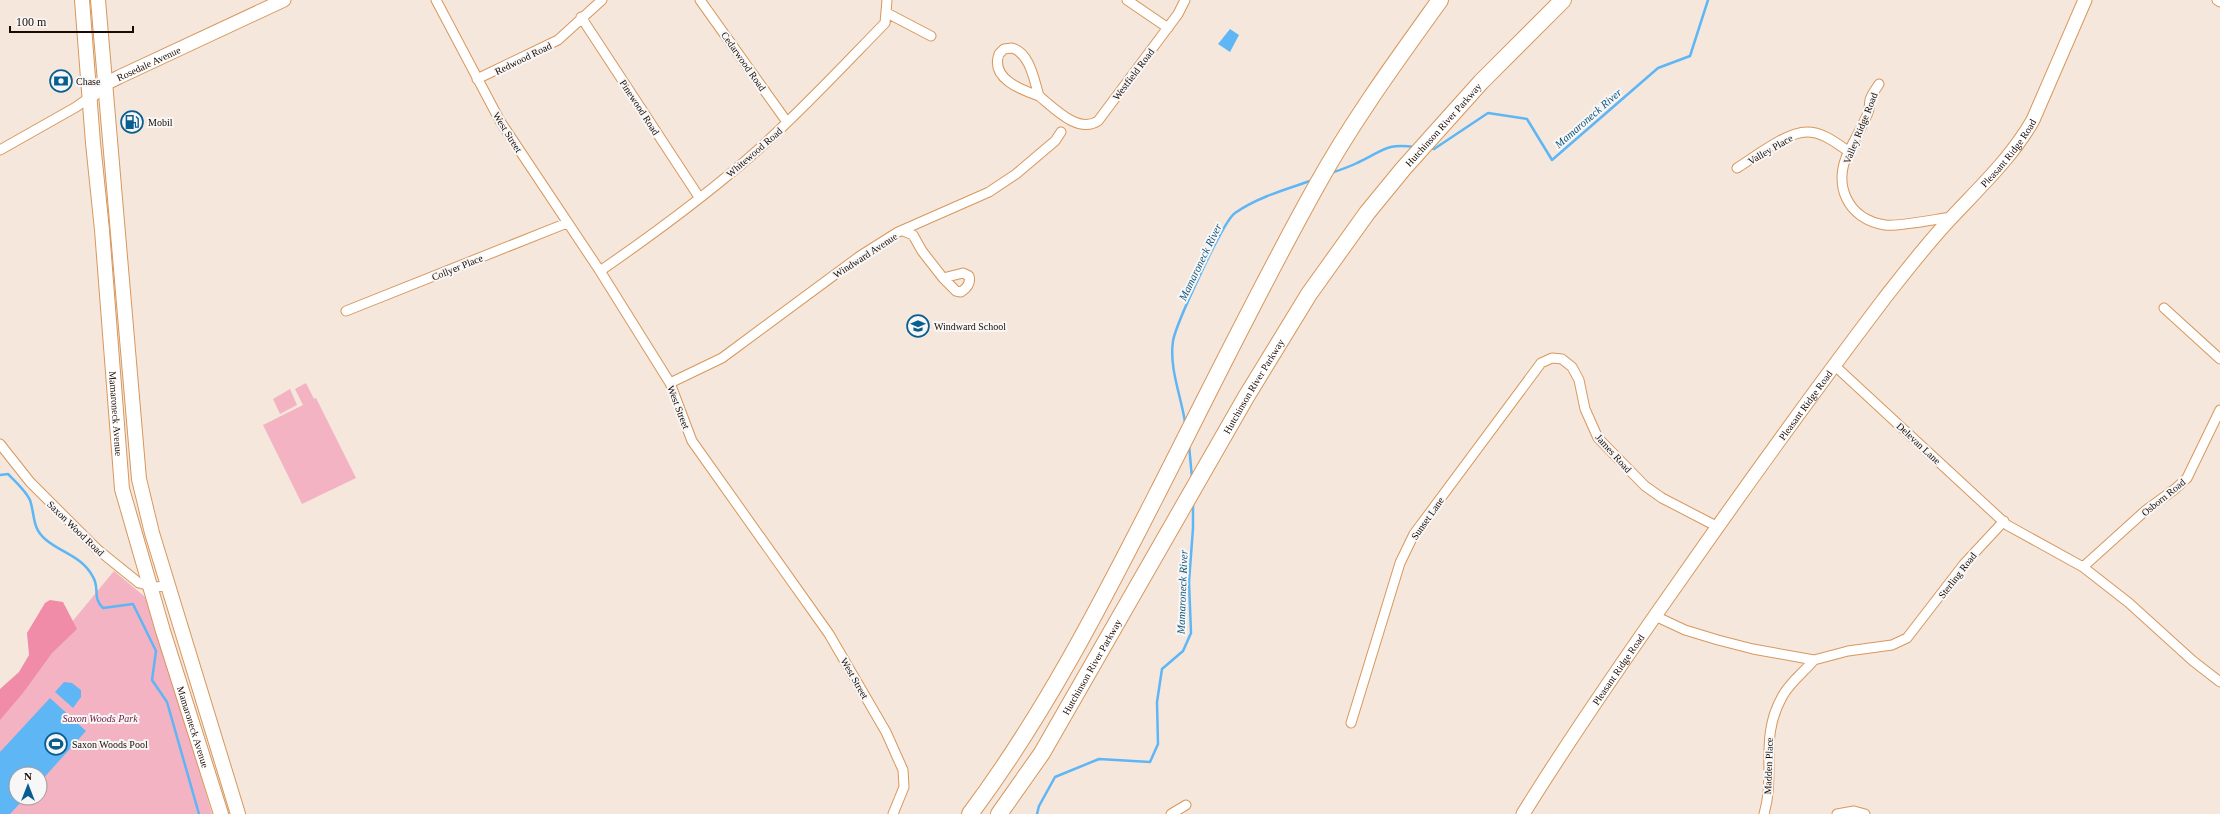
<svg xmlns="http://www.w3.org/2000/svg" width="2220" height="814" viewBox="0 0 2220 814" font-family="Georgia,serif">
	<rect width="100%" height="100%" fill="#f5e7dc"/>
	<path fill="#f4b3c3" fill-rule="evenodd" d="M306 383 314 399 316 398 356 478 302 504 263 425 303 405 295 389Z
		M290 389 297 405 280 414 273 399Z
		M114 571 150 601 212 814H0V709ZM16 774H40V798H16Z"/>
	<path fill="#f08ca8" d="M50 600 63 602 77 629 52 653 23 693 0 720V689L19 672 29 655 27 633 45 603Z"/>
	<path fill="#5eb6f5" d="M1230 29 1239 35 1230 52 1218 44Z
		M64 682 72 683 81 690V697L73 708 55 692Z
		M50 698 86 731 40 782V774H16V798H25L10 814H0V752Z"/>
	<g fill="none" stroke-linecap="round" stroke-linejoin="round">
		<path stroke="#5eb6f5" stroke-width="2.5" d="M1430 148 1434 149 1488 113 1527 119 1552 160 1658 68 1690 56 1708 0
			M1331 173C1340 170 1349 167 1357 163 1384 151 1384 143 1415 147
			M1185 422C1181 396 1169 368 1173 341 1176 324 1223 221 1235 213 1258 197 1287 189 1313 180
			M1189 445 1192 478
			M0 475 8 474C15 481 26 491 30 500 35 515 32 528 45 539 61 553 82 556 93 577 100 588 92 598 103 608L133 604 156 651 152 680 167 702 199 814
			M1037 814 1039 806 1055 777 1099 759 1150 762 1158 744 1157 702 1162 669 1183 651 1191 633 1189 582 1193 528V503"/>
		<g stroke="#d8975b" stroke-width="11">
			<path id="street" d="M436 0 500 121 600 271 670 383 692 441 829 634 886 732 903 770 904 787 893 814
				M700 0 787 122
				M1127 0 1168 28
				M2217 0 2220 2
				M887 13 931 36
				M581 17 699 197
				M1012 48C1030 53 1034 80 1039 96 1022 90 990 79 999 54L1004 49Z
				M477 79 558 40 602 0
				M1879 84C1876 89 1871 95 1870 100 1869 105 1870 110 1867 115 1862 127 1855 139 1849 151 1832 184 1847 219 1885 225 1898 227 1936 219 1952 217
				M1039 96C1054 108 1078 134 1098 121L1178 14 1185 0
				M0 150 76 107 90 97
				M1737 168C1755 157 1786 132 1807 132 1823 132 1836 143 1848 151
				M903 231 913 235 922 251 943 278
				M600 271C655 233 711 192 761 147 804 108 844 65 885 23L887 0
				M963 273 969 276C971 283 967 288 961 292L956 291 943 278Z
				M2164 308 2220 359
				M346 311 567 223
				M1834 365 2007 525 2083 567 2129 603 2193 661 2220 682
				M670 383 722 358 860 256 898 232 989 192 1016 174 1055 141 1061 132
				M0 444 30 482 97 549 139 583 155 587 168 586
				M2083 567 2145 511 2175 489 2187 478 2220 410
				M1655 616 1685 630 1718 640 1753 649 1814 660 1848 651 1892 645 1907 638 1964 564 2004 521
				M1351 723 1400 563 1414 534 1541 363 1552 358 1562 359 1572 367 1579 380 1585 409 1598 438 1645 486 1662 498 1718 527
				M1171 814 1186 805
				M1764 814C1776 773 1759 738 1782 697 1789 683 1804 672 1814 660
				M1837 814 1854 811 1865 814"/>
		</g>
		<g stroke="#d8975b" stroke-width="15">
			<g id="secondary">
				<path id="s1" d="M90 97 105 84 119 77 284 0"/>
				<path id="s2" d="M1523 814C1573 733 1628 654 1683 576 1748 483 1815 390 1884 299 1906 271 1928 242 1953 216 1982 185 2012 157 2033 120L2085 0"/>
			</g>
		</g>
		<g stroke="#d8975b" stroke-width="16">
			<g id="primary">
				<path id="s3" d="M82 0 93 143 102 230 122 489 163 631 221 814"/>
				<path d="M98 0 139 479 152 533 238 814"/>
			</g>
		</g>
		<g stroke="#d8975b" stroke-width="18">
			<g id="highway">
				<path d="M970 814C1044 715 1100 606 1156 496 1209 392 1260 287 1317 185 1353 120 1397 60 1440 0"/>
				<path id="s4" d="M999 814 1042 753 1246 397 1309 294 1367 213 1403 169 1481 82 1563 0"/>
			</g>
		</g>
		<use href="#street" stroke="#fff" stroke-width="9"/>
		<use href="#secondary" stroke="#fff" stroke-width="13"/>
		<use href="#primary" stroke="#fff" stroke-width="14"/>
		<use href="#highway" stroke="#fff" stroke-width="16"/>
	</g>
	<defs>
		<g id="bank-ring" transform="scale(1.15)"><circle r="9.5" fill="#f7f7f7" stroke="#085e90" stroke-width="1.5"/><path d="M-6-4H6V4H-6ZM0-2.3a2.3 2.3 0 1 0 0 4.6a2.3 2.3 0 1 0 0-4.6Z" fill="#085e90"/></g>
		<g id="fuel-ring" transform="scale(1.15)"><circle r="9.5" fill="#f7f7f7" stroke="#085e90" stroke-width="1.5"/><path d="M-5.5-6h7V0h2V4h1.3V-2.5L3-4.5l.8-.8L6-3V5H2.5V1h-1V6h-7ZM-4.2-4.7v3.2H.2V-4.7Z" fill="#085e90"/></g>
		<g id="school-ring" transform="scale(1.15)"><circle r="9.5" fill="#f7f7f7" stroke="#085e90" stroke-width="1.5"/><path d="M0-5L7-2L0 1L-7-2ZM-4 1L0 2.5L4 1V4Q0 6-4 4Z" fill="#085e90"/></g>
		<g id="stadium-ring" transform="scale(1.15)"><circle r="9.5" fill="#f7f7f7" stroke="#085e90" stroke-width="1.5"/><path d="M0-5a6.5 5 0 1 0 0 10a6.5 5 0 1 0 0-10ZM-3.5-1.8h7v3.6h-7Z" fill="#085e90"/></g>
	</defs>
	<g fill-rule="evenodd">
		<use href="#bank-ring" x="61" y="81"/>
		<use href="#fuel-ring" x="132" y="122"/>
		<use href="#school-ring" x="918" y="326"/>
		<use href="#stadium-ring" x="56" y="744"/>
	</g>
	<g text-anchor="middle" stroke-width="4" stroke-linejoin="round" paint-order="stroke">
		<g font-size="10" fill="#1c0a00" stroke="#f7f7f7">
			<text transform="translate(523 58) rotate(-26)" y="4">Redwood Road</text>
			<text transform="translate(744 61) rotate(55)" y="4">Cedarwood Road</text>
			<text dy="4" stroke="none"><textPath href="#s1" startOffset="68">Rosedale Avenue</textPath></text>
			<text transform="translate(1133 74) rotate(-53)" y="4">Westfield Road</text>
			<text transform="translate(640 107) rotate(57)" y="4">Pinewood Road</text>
			<text dy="4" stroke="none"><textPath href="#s4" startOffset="822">Hutchinson River Parkway</textPath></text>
			<text transform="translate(1860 128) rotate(-68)" y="4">Valley Ridge Road</text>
			<text transform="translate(508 132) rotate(58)" y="4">West Street</text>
			<text transform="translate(1770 149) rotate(-30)" y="4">Valley Place</text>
			<text transform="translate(754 152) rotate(-41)" y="4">Whitewood Road</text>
			<text dy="4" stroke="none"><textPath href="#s2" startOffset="821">Pleasant Ridge Road</textPath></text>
			<text transform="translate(865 255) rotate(-33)" y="4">Windward Avenue</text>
			<text transform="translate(457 267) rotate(-22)" y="4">Collyer Place</text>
			<text dy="4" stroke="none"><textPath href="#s4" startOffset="498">Hutchinson River Parkway</textPath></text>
			<text dy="4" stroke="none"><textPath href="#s2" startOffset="497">Pleasant Ridge Road</textPath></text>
			<text transform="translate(679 407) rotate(69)" y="4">West Street</text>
			<text dy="4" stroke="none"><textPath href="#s3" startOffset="415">Mamaroneck Avenue</textPath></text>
			<text transform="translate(1919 443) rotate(43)" y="4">Delevan Lane</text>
			<text transform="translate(1614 453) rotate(48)" y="4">James Road</text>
			<text transform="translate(2163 497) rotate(-39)" y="4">Osborn Road</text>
			<text transform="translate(1427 518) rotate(-55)" y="4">Sunset Lane</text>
			<text transform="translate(76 528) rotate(44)" y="4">Saxon Wood Road</text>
			<text transform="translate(1957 575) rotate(-52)" y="4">Sterling Road</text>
			<text dy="4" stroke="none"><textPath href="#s4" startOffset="174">Hutchinson River Parkway</textPath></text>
			<text dy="4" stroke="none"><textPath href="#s2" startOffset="173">Pleasant Ridge Road</textPath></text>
			<text transform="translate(855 678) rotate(60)" y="4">West Street</text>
			<text dy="4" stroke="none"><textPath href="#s3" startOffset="739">Mamaroneck Avenue</textPath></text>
			<text transform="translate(1768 766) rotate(-88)" y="4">Madden Place</text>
		</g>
		<g font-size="10" fill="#1c0a00" stroke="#f7f7f7" text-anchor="start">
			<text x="76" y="85">Chase</text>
			<text x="148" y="126">Mobil</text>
			<text x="934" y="330">Windward School</text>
			<text x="72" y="748">Saxon Woods Pool</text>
		</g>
		<g font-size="10" font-style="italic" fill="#721a3c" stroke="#f7f7f7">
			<text x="100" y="722">Saxon Woods Park</text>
		</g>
		<g font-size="11" font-style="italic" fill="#0f527b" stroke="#f7f7f7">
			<text transform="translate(1588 118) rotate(-41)" y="4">Mamaroneck River</text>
			<text transform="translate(1200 262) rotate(-64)" y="4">Mamaroneck River</text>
			<text transform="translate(1182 592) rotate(-88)" y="4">Mamaroneck River</text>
		</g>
	</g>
	<g transform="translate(28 786)"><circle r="19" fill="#f7f7f7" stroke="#9f9894"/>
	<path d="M0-3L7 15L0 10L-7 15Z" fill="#085e90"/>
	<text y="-6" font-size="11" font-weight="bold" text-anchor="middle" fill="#1c0a00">N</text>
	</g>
	<path d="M10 26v6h123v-6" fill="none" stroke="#1c0a00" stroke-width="2"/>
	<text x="16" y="26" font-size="12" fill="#1c0a00" stroke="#f7f7f7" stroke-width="3" paint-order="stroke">100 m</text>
</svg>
